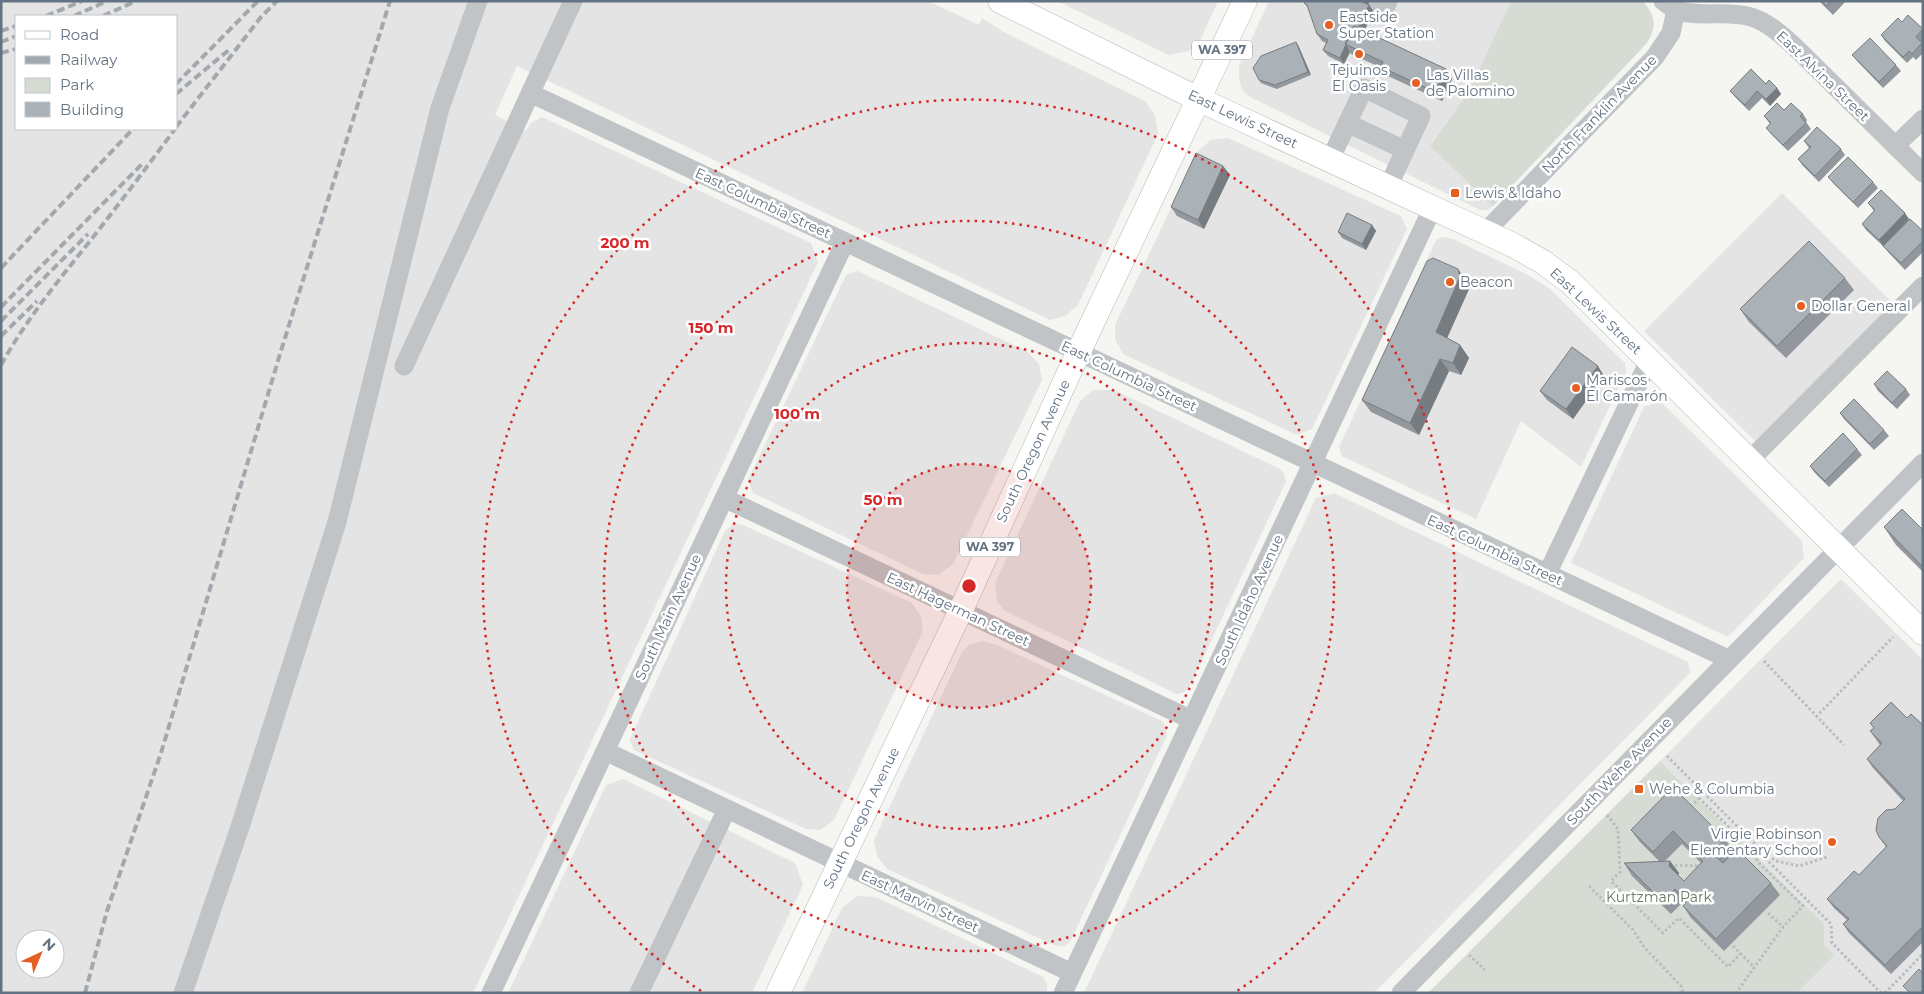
<svg xmlns="http://www.w3.org/2000/svg" width="1924" height="994" viewBox="0 0 1924 994" font-family="Montserrat,sans-serif">
	<rect width="100%" height="100%" fill="#f5f5f2"/>
	<path fill="#e3e4e3" fill-rule="evenodd" d="M1 1H928L979 25 982 18 1007 34 1145 101 1155 115 1158 134 1078 305 1065 316 1050 320 517 66 495 115 526 131 531 123 542 117 811 243 818 262 473 993H1ZM16 16H176V129H16ZM25 939H55V969H25Z
		M1057 1H1218L1200 41 1189 51 1169 55Z
		M1269 1H1511L1470 89 1430 145 1493 206 1488 210H1480L1250 97 1242 90 1239 78V66Z
		M1228 138 1401 216 1407 229 1312 429 1297 435 1123 354 1115 339V325L1199 150 1211 140Z
		M1782 193 1894 304 1756 442 1644 331Z
		M1442 237 1453 239 1526 274 1549 288 1625 363 1626 372 1581 467 1521 421 1476 519 1342 456 1339 447 1436 240Z
		M858 271 1028 352 1039 364 1042 380 953 564 939 575 923 574 753 493 748 480 846 275Z
		M1093 390H1114L1280 469 1284 474 1286 481 1190 686 1185 692 1177 694 1005 611 997 601 995 583 1080 401Z
		M1655 403H1662L1802 541 1804 558 1728 637 1571 563 1644 407Z
		M1334 493 1688 662 1690 673 1374 993H1084L1316 498Z
		M734 523 743 525 912 603 921 617 923 631 834 820 820 830 806 829 634 750 630 739 725 531Z
		M1841 579 1923 660V993H1797L1835 955 1824 944V924L1660 761Z
		M983 641 995 644 1162 721 1166 727 1167 735 1071 940 1065 946H1056L887 869 877 856 874 840 962 652 969 645Z
		M623 779 795 863 803 885 752 993H510L509 991 606 785Z
		M857 896 876 897 1043 977 1047 984V993H802L842 908Z"/>
	<path fill="#d6dcd3" d="M1511 1H1643C1656 17 1657 26 1647 43L1493 206 1430 146 1470 89Z
		M1660 761 1824 924V944L1835 955 1797 993H1428Z"/>
	<g fill="none" stroke-linecap="round" stroke-linejoin="round">
		<g stroke="#b3b7bb" stroke-width="25">
			<path id="major" d="M1000 1 1198 99 1513 245 1543 262 1570 282 1923 633
				M778 993 961 610 1078 353 1245 1"/>
		</g>
		<path stroke="#babcbf" stroke-width="3" stroke-dasharray="2.5 2.5" stroke-linecap="butt" d="M1764 661 1844 745
			M1816 717 1893 637
			M1667 756 1699 788V798L1756 853 1757 861 1803 906 1783 927 1736 993
			M1700 789 1763 852 1776 861 1799 866 1827 857
			M1691 807 1699 798
			M1607 815 1618 829 1620 872 1611 881 1663 933 1679 918 1728 967 1740 954
			M1765 853 1766 859 1831 924 1832 943 1881 993
			M1739 857 1749 846
			M1670 865 1700 866
			M1589 886 1633 930 1644 947 1681 986 1683 993
			M1768 913 1783 927
			M1733 946 1754 967
			M1469 955 1485 970
			M1885 993 1923 954"/>
		<path stroke="#c0c4c7" stroke-width="19" d="M1376 1 1386 6 1388 1
			M1663 1C1667 4 1672 8 1676 10 1697 18 1729 10 1751 17 1768 22 1783 36 1796 48L1923 173
			M530 93 1728 659
			M1347 123 1405 150
			M1895 146 1923 119
			M1330 160 1364 88 1421 116 1388 187
			M1485 232 1655 57 1671 33 1676 10
			M404 366 573 1
			M1749 461 1923 286
			M724 498 1192 720
			M1547 574 1649 361
			M605 751 1072 973
			M183 993 240 827 337 522 440 108 478 1
			M491 993 845 242
			M639 993 727 809
			M1063 993 1433 207
			M1401 993 1923 463"/>
		<use href="#major" stroke="#fff" stroke-width="24"/>
		<path stroke="#a3a8ae" stroke-width="4" stroke-dasharray="8 4" stroke-linecap="butt" d="M46 16 82 1
			M74 16 107 1
			M103 16 136 1
			M1 31 16 26
			M1 42 16 36
			M1 53 16 49
			M176 84 258 1
			M176 94 230 49
			M176 127 261 17 277 1
			M1 268 133 129
			M1 307 142 164
			M1 321 88 234
			M1 336 37 301
			M1 365C26 320 58 281 90 241 119 204 147 167 175 129
			M85 993 107 911 161 753 280 354 390 1"/>
	</g>
	<path fill="#92989d" fill-rule="evenodd" d="M1819 1H1846L1833 15Z
		M1304 3 1369 4V5L1374 12 1364 31 1446 69 1452 79 1442 101 1388 76 1382 68 1351 54 1350 52 1344 64 1328 56 1323 50 1326 43 1322 41 1317 34 1308 8Z
		M1902 22 1923 29V40L1921 42 1923 44V53L1916 60 1913 57 1907 63 1885 41 1881 35Z
		M1298 45 1311 75 1277 89 1261 83 1259 80Z
		M1852 55 1896 65 1901 71 1883 88 1857 61Z
		M1766 84 1777 88 1781 94 1770 106 1762 98 1749 111 1735 97 1730 91Z
		M1784 110 1803 114 1807 120 1806 122 1811 129 1788 151 1771 134 1766 128 1770 124 1764 116Z
		M1804 141 1841 149 1845 155 1819 182 1803 166 1798 159 1809 148Z
		M1223 166 1230 175 1204 229 1177 216 1171 207Z
		M1828 177 1873 182 1878 188 1858 208 1833 183Z
		M1868 203 1909 219 1885 245 1923 231V252L1905 270 1888 252 1883 246 1866 230 1862 224 1874 211Z
		M1372 225 1376 231 1366 250 1342 238 1338 232Z
		M1845 278 1854 290 1786 358 1749 322 1740 309Z
		M1467 282 1469 289 1447 338 1460 345 1469 358 1461 375 1449 371 1419 435 1371 412 1362 400Z
		M1604 376 1573 419 1547 400 1540 391Z
		M1874 384 1906 389 1910 395 1897 409 1878 391Z
		M1840 413 1884 430 1889 436 1874 450 1844 419Z
		M1857 449 1862 455 1829 487 1814 472 1810 466Z
		M1884 527 1923 530V572L1896 545Z
		M1907 718 1923 725V942L1891 974 1849 933 1843 924 1847 920 1834 908 1827 899 1859 875 1886 847 1879 837 1895 809 1903 801 1873 768 1867 759 1880 745 1870 731 1874 728 1870 723Z
		M1673 787 1725 839 1734 852 1723 863 1771 883 1780 895 1724 951 1691 918 1683 906 1685 903 1684 901 1671 914 1632 876 1624 863 1660 862 1640 842 1631 830ZM1682 844 1701 863 1684 881 1678 875 1679 873 1670 861H1665Z"/>
	<path fill="#777c80" d="M1363 1H1368L1369 4 1367 8 1362 2Z
		M1369 5 1374 12 1362 35 1358 29Z
		M1296 42 1298 45 1311 75 1308 72Z
		M1346 45 1350 52 1344 64 1340 58Z
		M1446 69 1452 79 1442 101 1435 92Z
		M1777 88 1781 94 1770 106 1766 99Z
		M1223 166 1230 175 1204 229 1198 220Z
		M1905 213 1909 219 1883 246 1879 240Z
		M1372 225 1376 231 1366 250 1362 244Z
		M1458 269 1467 282 1469 289 1444 345 1436 332Z
		M1460 345 1469 358 1461 375 1453 363Z
		M1440 359 1449 371 1419 435 1410 423Z
		M1598 366 1604 376 1573 419 1566 409Z
		M1670 861 1679 873 1677 878 1669 866Z"/>
	<path fill="#aab1b7" stroke="#777c80" d="M1305 1H1363L1362 2 1369 5 1358 28 1354 26 1340 58 1323 50 1328 40 1317 34 1307 5 1304 3Z
		M1822 1H1831L1826 6Z
		M1908 15 1923 29 1916 37 1922 43 1912 54 1909 51 1903 57 1881 35 1898 18 1902 22Z
		M1354 26 1446 69 1435 92 1381 67 1383 62 1345 44Z
		M1870 38 1896 65 1879 82 1852 55Z
		M1296 42 1308 72 1275 85 1259 80 1253 68 1261 56Z
		M1751 69 1766 84 1769 80 1777 88 1766 99 1757 91 1745 105 1730 91Z
		M1777 103 1784 110 1791 103 1803 114 1800 116 1806 123 1783 145 1766 128 1771 123 1764 116Z
		M1817 127 1841 149 1815 176 1798 159 1811 147 1804 141Z
		M1196 153 1223 166 1198 220 1171 207Z
		M1848 157 1873 182 1853 202 1828 177Z
		M1881 190 1905 213 1879 240 1862 224 1875 210 1868 203Z
		M1347 213 1372 225 1362 244 1338 232Z
		M1910 219 1923 231V241L1901 263 1883 246Z
		M1809 241 1845 278 1777 346 1740 309Z
		M1433 258 1458 269 1460 277 1436 332 1460 345 1453 363 1440 359 1410 423 1362 400 1427 261Z
		M1572 347 1598 366 1566 409 1540 391Z
		M1887 371 1906 389 1892 403 1874 384Z
		M1854 399 1884 430 1870 444 1840 413Z
		M1843 433 1857 449 1825 481 1810 466Z
		M1902 509 1923 530V567L1884 527Z
		M1891 702 1907 718 1911 714 1923 725V926L1885 965 1843 924 1849 919 1827 899 1854 871 1859 875 1887 846 1879 837 1876 830 1878 818 1886 810 1895 809 1905 799 1867 759 1882 743 1870 731 1874 728 1870 723Z
		M1673 787 1725 839 1712 853 1723 863 1737 849 1771 883 1716 939 1683 906 1687 901 1675 889 1663 902 1624 863 1670 861 1669 866 1684 881 1703 861 1673 831 1653 852 1631 830Z
		M1919 969 1923 973V993H1910L1903 986Z"/>
	<circle cx="969" cy="586" r="122" fill="#d62828" fill-opacity=".12"/>
	<g fill="none" stroke="#d62828" stroke-width="2.5" stroke-dasharray="2.5 5">
		<circle cx="969" cy="586" r="122"/>
		<circle cx="969" cy="586" r="243"/>
		<circle cx="969" cy="586" r="365"/>
		<path d="M701 991A486 486 0 1 1 1237 991"/>
	</g>
	<g fill="#e55e22" stroke="#fff" stroke-width="2">
		<circle cx="1329" cy="25" r="5"/>
		<circle cx="1359" cy="54" r="5"/>
		<circle cx="1416" cy="83" r="5"/>
		<rect x="1450" y="188" width="10" height="10" rx="2.5"/>
		<circle cx="1450" cy="282" r="5"/>
		<circle cx="1801" cy="306" r="5"/>
		<circle cx="1576" cy="388" r="5"/>
		<rect x="1634" y="784" width="10" height="10" rx="2.5"/>
		<circle cx="1832" cy="842" r="5"/>
	</g>
	<g text-anchor="middle" stroke-width="5" stroke-linejoin="round" paint-order="stroke">
		<g fill="#fff" stroke="#929da8" stroke-width="1">
			<rect x="1192" y="40.5" width="60" height="19" rx="4"/>
			<rect x="960" y="537.5" width="60" height="19" rx="4"/>
		</g>
		<g font-size="12" font-weight="bold" fill="#647383">
			<text x="1222" y="54">WA 397</text>
			<text x="990" y="551">WA 397</text>
		</g>
		<g font-size="14" fill="#647383" stroke="#fff" text-anchor="start">
			<text x="1339" y="22">Eastside<tspan x="1339" dy="16">Super Station</tspan></text>
			<text x="1359" y="75" text-anchor="middle">Tejuinos<tspan x="1359" dy="16">El Oasis</tspan></text>
			<text x="1426" y="80">Las Villas<tspan x="1426" dy="16">de Palomino</tspan></text>
			<text x="1465" y="198">Lewis &amp; Idaho</text>
			<text x="1460" y="287">Beacon</text>
			<text x="1811" y="311">Dollar General</text>
			<text x="1586" y="385">Mariscos<tspan x="1586" dy="16">El Camarón</tspan></text>
			<text x="1649" y="794">Wehe &amp; Columbia</text>
			<text x="1822" y="839" text-anchor="end">Virgie Robinson<tspan x="1822" dy="16">Elementary School</tspan></text>
		</g>
		<g font-size="14" fill="#647383" stroke="#fff">
			<text transform="translate(1823 76) rotate(44)" y="5">East Alvina Street</text>
			<text transform="translate(1599 114) rotate(-46)" y="5">North Franklin Avenue</text>
			<text transform="translate(1243 119) rotate(25)" y="5">East Lewis Street</text>
			<text transform="translate(763 203) rotate(25)" y="5">East Columbia Street</text>
			<text transform="translate(1596 311) rotate(43)" y="5">East Lewis Street</text>
			<text transform="translate(1129 376) rotate(25)" y="5">East Columbia Street</text>
			<text transform="translate(1033 451) rotate(-65)" y="5">South Oregon Avenue</text>
			<text transform="translate(1495 550) rotate(25)" y="5">East Columbia Street</text>
			<text transform="translate(1249 600) rotate(-65)" y="5">South Idaho Avenue</text>
			<text transform="translate(958 609) rotate(25)" y="5">East Hagerman Street</text>
			<text transform="translate(668 617) rotate(-65)" y="5">South Main Avenue</text>
			<text transform="translate(1619 771) rotate(-46)" y="5">South Wehe Avenue</text>
			<text transform="translate(861 818) rotate(-64)" y="5">South Oregon Avenue</text>
			<text transform="translate(920 901) rotate(25)" y="5">East Marvin Street</text>
		</g>
		<g font-size="14" fill="#667a63" stroke="#fff">
			<text x="1659" y="902">Kurtzman Park</text>
		</g>
	</g>
	<circle cx="969" cy="586" r="8" fill="#d62828" stroke="#fff" stroke-width="2.5"/>
	<g font-size="15" text-anchor="middle" font-weight="bold" fill="#d62828" stroke="#fff" stroke-width="5" stroke-linejoin="round" paint-order="stroke">
		<text x="625" y="248">200 m</text>
		<text x="711" y="333">150 m</text>
		<text x="797" y="419">100 m</text>
		<text x="883" y="505">50 m</text>
	</g>
	<rect width="1924" height="994" fill="none" stroke="#647383" stroke-width="5"/>
	<rect x="15" y="15" width="162" height="115" fill="#ffffff" stroke="#c1c7cd"/>
	<rect x="25" y="31" width="25" height="8" fill="#ffffff" stroke="#c1c7cd"/>
	<text x="60" y="40" font-size="15" fill="#647383">Road</text>
	<rect x="25" y="56" width="25" height="8" fill="#a3a8ae" stroke="#c1c7cd"/>
	<text x="60" y="65" font-size="15" fill="#647383">Railway</text>
	<rect x="25" y="78" width="25" height="15" fill="#d6dcd3" stroke="#c1c7cd"/>
	<text x="60" y="90" font-size="15" fill="#647383">Park</text>
	<rect x="25" y="102" width="25" height="15" fill="#aab1b7" stroke="#c1c7cd"/>
	<text x="60" y="115" font-size="15" fill="#647383">Building</text>
	<g transform="translate(40 954) rotate(44)"><circle r="24" fill="#ffffff" stroke="#c1c7cd"/>
	<path d="M0-4L9 19L0 12L-9 19Z" fill="#e55e22"/>
	<text y="-8" font-size="14" font-weight="bold" text-anchor="middle" fill="#647383">N</text>
	</g>
</svg>
